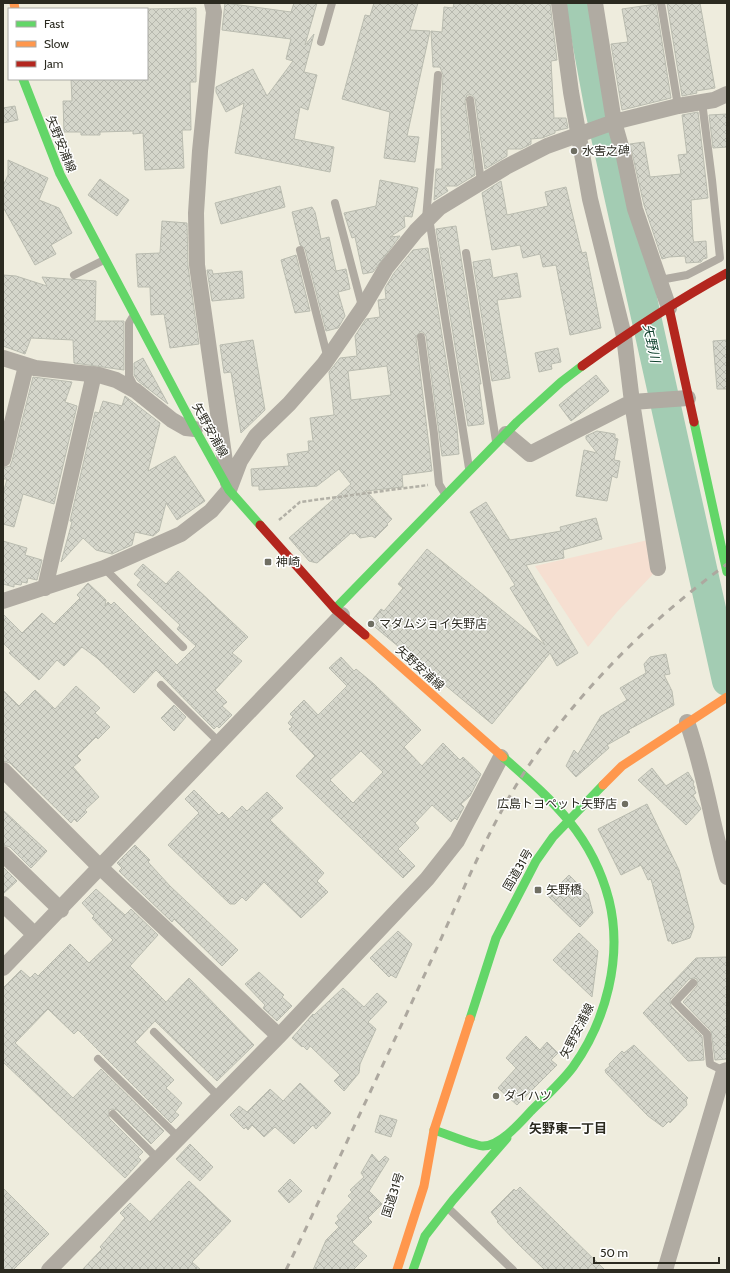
<svg xmlns="http://www.w3.org/2000/svg" width="730" height="1273" viewBox="0 0 730 1273" font-family="Cabin,'Noto Sans JP',sans-serif">
	<defs>
		<pattern id="building-cross-hatch" width="8" height="8" patternUnits="userSpaceOnUse"><rect width="8" height="8" fill="#d5d6cb"/><path d="M0 0l8 8M0 8l8-8" fill="none" stroke="#b7b8ae"/></pattern>
	</defs>
	<rect width="100%" height="100%" fill="#eeecdd"/>
	<path fill="#f6dfd1" d="M648 540 653 574 617 612 588 647 535 566Z"/>
	<g fill="none" stroke-linecap="round" stroke-linejoin="round">
		<path stroke="#a3ccb3" stroke-width="30" d="M580 3 599 105 727 681"/>
	</g>
	<path fill="url(#building-cross-hatch)" stroke="#babcb0" fill-rule="evenodd" d="M225 3 291 12 294 3H317L305 45 314 34 304 72 317 75 308 110 300 107 294 139 334 147 330 172 235 153 244 103 226 112 216 92V87L253 69 267 96 293 61 286 59 291 39 222 30Z
		M374 3H418L410 30 430 31 407 136 419 137 415 162 384 158 390 112 342 99 365 15 370 16Z
		M454 3H550L557 60 551 61 554 118H566L568 128 555 131V133L542 138 531 139V144L521 149H507V156L485 169 475 99 472 95H467L465 101 475 175 457 186H445L448 191 434 200 436 169H442L441 110 443 75 440 67H433L431 31 442 32 444 7 453 8Z
		M667 3H700L715 88 696 91 697 93 682 96Z
		M656 4 671 98 622 110 611 44 628 42 622 9Z
		M196 8V82H190L191 130H182L184 168 145 170 143 133 133 134V131L100 132V135H81V132H64L63 101H72L71 79H147V9Z
		M15 106 18 120 3 123V108Z
		M698 112 708 198 691 200 693 239 694 242 706 241 707 258 703 259 701 262 686 263 685 256 669 257 662 259 644 205 630 144 644 142 650 177 681 174 678 155 687 154 682 115Z
		M727 114V147L713 148 709 115Z
		M8 160 48 178 39 200 59 208 72 233 51 245 56 254 35 265 3 207V186L8 175Z
		M100 179 129 200 117 216 88 195Z
		M380 180 418 188 412 217 404 216 405 227 390 237 400 236 373 272 363 274 355 237 352 238 344 213 376 206Z
		M501 181 507 215 548 206 545 192 566 187 580 246 582 253 586 252 601 328 570 335 556 265 543 267 540 254 523 258 520 245 492 250 482 193Z
		M280 186 285 207 221 224 215 203Z
		M312 207 315 212 321 239 329 237 336 271 346 269 350 289 338 292 345 316 338 328 326 331 305 249 300 245 292 212Z
		M162 221 187 223 188 266 199 344 170 348 164 314 151 315 150 287H138L136 254 160 253Z
		M456 226 481 384H479L484 424 468 426 436 229Z
		M428 248 457 428 459 454 442 456 426 336 423 332H420L416 338 432 471 402 475 403 487 366 491 392 519 387 524 388 525 375 538 372 536 360 538 355 533 353 534 351 533 317 563 309 561 289 538 351 484 339 469 317 486 259 490V486H252L251 469 289 466 287 454 309 451 308 441H313L310 418 334 415 329 372 340 358 357 356 355 336 366 319 380 317 378 300 386 299 385 288 394 273 413 250ZM387 366 391 395 351 400 348 371Z
		M296 255 310 311 295 313 281 260Z
		M490 259 493 278 517 273 521 297 497 300 510 378 492 381 473 262Z
		M207 270H212L213 274 242 271 244 298 212 301Z
		M3 275 16 276 47 286 42 277 96 281 95 321H124V370L74 363 73 340 31 338 25 354 3 346Z
		M253 340 265 410 241 433 231 372 224 373 220 345Z
		M727 340V389H717L713 341Z
		M558 348 561 362 551 364 552 369 539 372 535 353Z
		M143 358 168 404 138 381 134 375V363Z
		M596 375 609 391 571 421 559 405Z
		M33 377 72 382 65 402 77 406 54 504 23 494 14 527 3 524V494L7 479H3V468L10 466 12 461Z
		M125 396 160 423 148 471 175 456 205 501 177 520 166 503 159 531 153 536 135 532 132 545 112 554 96 550 83 538 61 562 72 522 70 521 95 412 99 413 103 401 122 406Z
		M597 431 615 434V438L618 439 614 460 620 461 617 478 612 476 607 501 576 496 584 450 597 453 586 439V436Z
		M486 502 510 540 561 531 560 527 596 518 602 539 563 550 564 558 526 565 578 653 557 666 550 653 492 724 370 623 381 609 384 611 403 588 398 584 427 549 545 645 510 588 515 585 470 512Z
		M3 541 27 548 25 555 42 560 37 580 28 578 27 583 22 582 21 585 14 584V587L3 584Z
		M143 564 166 584 178 571 248 637 232 653 242 661 215 690 227 702 222 706 232 715 219 728 217 726 214 729 156 670 134 693 97 658 82 647 64 666 57 660 39 680 9 653 11 651 3 643V614L22 633 42 613 54 624 80 598 77 595 88 583 106 600 105 606 108 602 111 605 114 602 177 665 196 646 177 629 180 625 137 585 141 580 134 574Z
		M666 654 670 674 664 675 672 691 674 705 628 730 630 732 607 745 609 748 576 777 566 766 574 750 578 754 601 716 627 700 620 688 646 673 644 664 650 657Z
		M341 657 354 671 356 669 374 684 421 730 404 747 422 766 443 743 460 760 463 757 481 774 470 796 461 804 464 807 457 820 455 818 451 822 432 805 415 823 419 828 398 849 415 866 403 878 296 776 315 756 289 729 292 727 288 723 293 717 290 714 304 700 318 715 347 686 329 668ZM361 751 383 772 353 803 330 780Z
		M76 686 100 708 95 713 110 727 98 739 96 737 77 756 81 760 73 767 99 797 85 810 87 812 77 822 74 819 71 823 10 763 3 761V690L19 706 35 690 55 709Z
		M174 705 186 717 174 731 161 718Z
		M652 768 666 786 688 772 694 782 693 784 695 788 694 789 696 793 693 795 701 809 686 825 638 780Z
		M194 790 219 815 222 812 229 819 242 806 247 811 267 792 283 808 270 820 324 873 317 881 328 892 301 918 264 882 246 901 242 897 235 904H230L168 845 199 813 185 799Z
		M647 804 679 870 694 927 690 938 672 944 671 941H668L651 879 648 880 641 865 621 875 598 829Z
		M3 810 47 851 31 868 10 847 3 845Z
		M135 845 150 860 148 862 170 886 238 950 222 966 174 919 172 922 119 871 122 868 117 863Z
		M3 867 17 881 3 894Z
		M569 875 588 894 593 913 580 927 548 896Z
		M96 889 125 915 131 909 158 935 130 966 166 1002 189 978 254 1045 217 1081 155 1021 135 1042 174 1080 166 1088 182 1103 175 1112 179 1115 171 1123 78 1030 74 1034 48 1009 15 1043 73 1098 101 1069 164 1131 151 1144 117 1110 112 1109 109 1110V1118L143 1152 138 1157 141 1160 125 1178 3 1062V988L21 970 30 978 35 973 38 976 70 944 89 963 113 940 92 918 94 916 82 903Z
		M398 931 412 944 396 978 391 975 389 977 370 958Z
		M579 933 598 951 592 997 553 960Z
		M727 957V1059L715 1060 711 1031 683 1002 697 986V979L694 978 689 979 670 1000 671 1006 702 1036 704 1060 688 1061 643 1013 696 958Z
		M259 972 284 995 282 997 292 1006 277 1021 263 1008 265 1005 245 984Z
		M343 988 364 1007 377 993 387 1002 368 1022 376 1029 360 1064 359 1073 344 1091 334 1081 340 1075 310 1046 307 1050 303 1046 302 1047 292 1038 313 1014 314 1015Z
		M526 1036 540 1050 547 1042 558 1053 551 1060 557 1065 517 1105 498 1088 516 1068 506 1058Z
		M634 1045 688 1098 686 1100 687 1105 670 1123 669 1121 663 1127 648 1116 606 1073 605 1070 610 1066 609 1064 622 1051 624 1053Z
		M300 1083 331 1113 316 1129 313 1125 294 1144 275 1127 264 1137 252 1125 248 1130 246 1127 244 1129 230 1115 239 1106 247 1112 270 1089 283 1101Z
		M380 1115 397 1120 391 1137 375 1132Z
		M190 1144 213 1167 200 1181 176 1159Z
		M372 1154 379 1162 385 1156 389 1159 369 1191 382 1204 368 1218 372 1222 352 1242 367 1256 353 1270H313L326 1240 339 1227 335 1223 339 1219 337 1216 352 1200 348 1196 352 1192 350 1190 364 1177 361 1173Z
		M290 1179 302 1191 289 1203 278 1191Z
		M189 1181 231 1221 192 1262 201 1270H82L102 1249 100 1247 125 1218 120 1213 130 1203 150 1222Z
		M520 1187 605 1270H545L517 1243 497 1222 498 1221 491 1212 514 1189 516 1191Z
		M3 1188 49 1234 13 1270H3Z"/>
	<g fill="none" stroke-linecap="round" stroke-linejoin="round">
		<path stroke="#b2b0a6" stroke-width="2.5" stroke-dasharray="4 2" stroke-linecap="butt" d="M279 520 300 502 428 485"/>
		<path stroke="#b0aba2" stroke-width="8" d="M661 3 678 106
			M321 42 332 3
			M470 100 481 182
			M335 203 362 306
			M429 218 469 468
			M426 219 438 75
			M300 250 328 359
			M466 253 496 441
			M74 275 104 260
			M660 280 687 275 720 258 712 180 702 102
			M132 318 129 323V376L135 388
			M421 337 434 434 439 484 445 494
			M104 568 183 647
			M161 685 220 743
			M693 983 675 1002 707 1034 710 1064 724 1071
			M154 1032 219 1097
			M98 1059 179 1138
			M113 1114 158 1159
			M448 1208 513 1270"/>
		<path stroke="#b0aba2" stroke-width="16" d="M212 3 214 12 200 151 196 213 197 265 228 483
			M559 3 571 92 590 199 624 336 632 402 658 568
			M595 3 614 122 624 157 635 209 669 308
			M3 358 35 368 99 375 116 380 136 391 172 420 186 428 195 429
			M506 434 530 454 632 402 688 398
			M3 459 26 366
			M45 588 94 374
			M3 601 104 568 181 534 211 511 229 490 240 461 256 436 289 404 324 364 362 309 386 268 416 231 439 208 506 167 547 146 614 122 678 106 714 100 727 94
			M687 722C705 772 712 826 727 877
			M3 770 101 868 279 1036
			M3 854 61 910
			M3 904 35 935
			M3 968 342 615
			M49 1270 279 1036 427 879 457 841 501 757
			M665 1270 724 1071 727 1070"/>
		<path stroke="#63d668" stroke-width="9" d="M23 79 60 174 195 429 229 490 260 525
			M694 422 727 572
			M335 609 517 422 561 382 582 366
			M470 1019 496 938 536 861 553 837 603 785
			M434 1130C444 1133 475 1146 483 1146 500 1146 520 1123 531 1111 545 1097 561 1083 573 1067 606 1021 623 957 609 900 592 834 552 800 503 757
			M413 1270 425 1236 453 1200 507 1138"/>
		<path stroke="#ff974d" stroke-width="9" d="M14 3 15 9
			M365 635 503 757
			M603 785 622 766 727 697
			M397 1270 424 1186 434 1130 470 1019"/>
		<path stroke="#b3261e" stroke-width="9" d="M669 308 694 422
			M582 366C629 332 676 301 727 273
			M260 525 335 609 365 635"/>
		<path stroke="#ada89f" stroke-width="3" stroke-dasharray="7 7" stroke-linecap="butt" d="M286 1270C335 1168 383 1065 430 963 462 894 492 817 536 755 590 680 652 619 727 564"/>
	</g>
	<g fill="#6f6e62" stroke="#fff" stroke-width="1.5">
		<circle cx="574" cy="151" r="4"/>
		<rect x="264" y="558" width="8" height="8" rx="2"/>
		<circle cx="371" cy="624" r="4"/>
		<circle cx="625" cy="804" r="4"/>
		<rect x="534" y="886" width="8" height="8" rx="2"/>
		<circle cx="496" cy="1096" r="4"/>
	</g>
	<g text-anchor="middle" stroke-width="3" stroke-linejoin="round" paint-order="stroke">
		<g font-size="12" fill="#2b2a20" stroke="#fff">
			<text transform="translate(61 144) rotate(68)" y="4">矢野安浦線</text>
			<text transform="translate(210 430) rotate(61)" y="4">矢野安浦線</text>
			<text transform="translate(420 668) rotate(42)" y="4">矢野安浦線</text>
			<text transform="translate(518 870) rotate(-60)" y="4">国道31号</text>
			<text transform="translate(577 1031) rotate(-63)" y="4">矢野安浦線</text>
			<text transform="translate(393 1195) rotate(-72)" y="4">国道31号</text>
		</g>
		<g font-size="12" fill="#2b2a20" stroke="#fff" text-anchor="start">
			<text x="582" y="155">水害之碑</text>
			<text x="276" y="566">神崎</text>
			<text x="379" y="628">マダムジョイ矢野店</text>
			<text x="617" y="808" text-anchor="end">広島トヨペット矢野店</text>
			<text x="546" y="894">矢野橋</text>
			<text x="504" y="1100">ダイハツ</text>
		</g>
		<g font-size="13" font-style="italic" fill="#0e402c" stroke="#fff">
			<text transform="translate(652 343) rotate(78)" y="5">矢野川</text>
		</g>
		<g font-size="13" font-weight="bold" fill="#2b2a20" stroke="#fff">
			<text x="568" y="1133">矢野東一丁目</text>
		</g>
	</g>
	<rect width="730" height="1273" fill="none" stroke="#2b2a20" stroke-width="8"/>
	<rect x="8" y="8" width="140" height="72" fill="#ffffff" stroke="#aaaaa6"/>
	<rect x="16" y="21" width="20" height="6" fill="#63d668" stroke="#aaaaa6"/>
	<text x="44" y="28" font-size="12" fill="#2b2a20">Fast</text>
	<rect x="16" y="41" width="20" height="6" fill="#ff974d" stroke="#aaaaa6"/>
	<text x="44" y="48" font-size="12" fill="#2b2a20">Slow</text>
	<rect x="16" y="61" width="20" height="6" fill="#b3261e" stroke="#aaaaa6"/>
	<text x="44" y="68" font-size="12" fill="#2b2a20">Jam</text>
	<path d="M594 1257v6h125v-6" fill="none" stroke="#2b2a20" stroke-width="2"/>
	<text x="600" y="1257" font-size="12" fill="#2b2a20" stroke="#ffffff" stroke-width="3" paint-order="stroke">50 m</text>
</svg>
